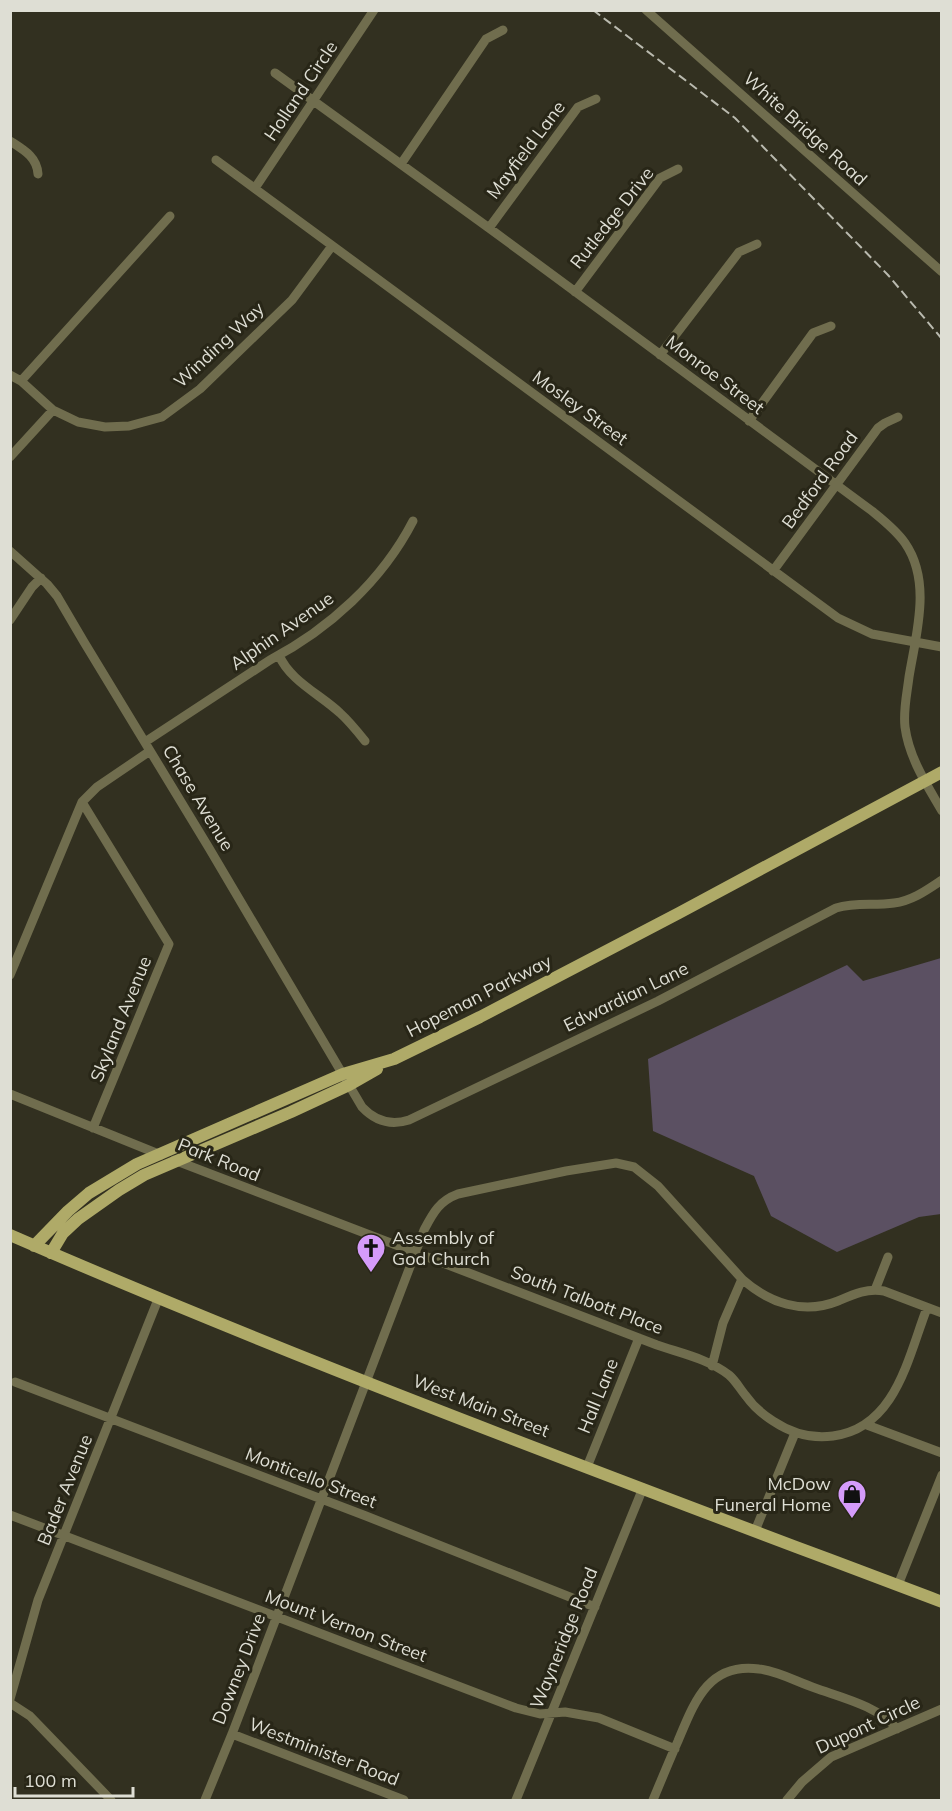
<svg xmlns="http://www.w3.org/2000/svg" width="952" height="1811" viewBox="0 0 952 1811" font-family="Mulish,sans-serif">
	<rect width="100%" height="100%" fill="#323020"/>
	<path fill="#5b5062" d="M941 958V1214L919 1217 837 1252 771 1216 754 1176 653 1131 648 1059 847 965 863 981Z"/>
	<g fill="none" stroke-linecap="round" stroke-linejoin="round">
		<path stroke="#706d4e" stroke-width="9" d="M646 10 942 272
			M275 73 489 228 872 511C883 520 896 530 905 543 932 582 916 634 909 677 907 694 903 710 905 727 909 758 927 785 942 811
			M10 141C24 150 37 157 38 174
			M216 160 838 618 872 634 942 647
			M401 164 486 39 503 30
			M255 188 374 10
			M489 228 578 107 596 99
			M575 292 660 178 678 169
			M660 355 739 252 757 244
			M10 375 21 381 53 410 78 422 105 427 129 426 162 417 200 389 292 300 332 246
			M21 381 170 216
			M749 421 813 333 831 326
			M10 457 53 410
			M10 551 47 584 57 596 84 642 209 848 362 1107C375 1121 390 1126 409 1120L658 1001 836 908C856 902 874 906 894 903 912 901 927 890 942 880
			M773 571 878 428 885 423 898 417
			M10 620 32 587 41 578
			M279 655C289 680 321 695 340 713 349 721 357 731 365 741
			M145 742 270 660C329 629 382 581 413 521
			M82 802 169 944 93 1128
			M10 975 82 802 97 787 150 751
			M10 1094 161 1155
			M174 1160 657 1345C680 1353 709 1359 729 1375 736 1381 740 1389 746 1396 753 1406 762 1414 773 1421 791 1433 811 1439 833 1436 896 1428 908 1357 927 1308
			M875 1290 888 1257
			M712 1366 723 1323 742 1279
			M15 1382 366 1516 595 1607
			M867 1425 942 1453
			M587 1467 639 1338
			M10 1515 516 1708 540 1714 565 1712 599 1718 675 1749
			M755 1531 795 1433
			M898 1585 942 1475
			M10 1699 38 1600 159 1297
			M10 1703 30 1716 111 1800
			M232 1734 404 1800
			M205 1800 232 1734 424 1230C433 1213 439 1201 458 1194L566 1171 616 1163 634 1167 658 1186 742 1279C769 1303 803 1315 838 1301 854 1294 867 1288 884 1291L942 1313
			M516 1800 643 1488
			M653 1800C661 1781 669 1761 678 1741 694 1703 708 1662 759 1669 778 1671 797 1682 815 1688 843 1698 878 1706 897 1729
			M787 1800 802 1782 831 1757 942 1709"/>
		<path stroke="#afaa68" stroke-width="12" d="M10 1235C316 1368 630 1484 942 1602
			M34 1246 68 1211 89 1193 137 1164 343 1074 394 1059 480 1017 679 913 942 772
			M51 1253 63 1233 78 1219 119 1190 144 1175 291 1112 349 1085 377 1069"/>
		<path stroke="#babaaf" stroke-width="2" stroke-dasharray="9 4.5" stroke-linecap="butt" d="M593 10 735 118 888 275 942 339"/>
	</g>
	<defs>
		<g id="church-pin" transform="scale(1.5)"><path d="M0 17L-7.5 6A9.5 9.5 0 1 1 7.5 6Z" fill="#d59bfa" stroke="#282617"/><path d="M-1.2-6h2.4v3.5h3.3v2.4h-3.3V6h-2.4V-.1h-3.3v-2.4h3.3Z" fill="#111"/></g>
		<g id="shop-pin" transform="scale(1.5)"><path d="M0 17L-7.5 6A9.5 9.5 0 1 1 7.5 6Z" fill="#d59bfa" stroke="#282617"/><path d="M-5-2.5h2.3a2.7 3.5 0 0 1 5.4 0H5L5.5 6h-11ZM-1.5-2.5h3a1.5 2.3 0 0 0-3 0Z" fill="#111"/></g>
	</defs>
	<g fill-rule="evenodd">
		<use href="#church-pin" x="371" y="1248"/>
		<use href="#shop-pin" x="852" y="1494"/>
	</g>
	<g text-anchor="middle" stroke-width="6" stroke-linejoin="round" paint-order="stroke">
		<g font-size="18" fill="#deded4" stroke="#282617">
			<text transform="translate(301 91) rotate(-56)" y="6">Holland Circle</text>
			<text transform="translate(805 129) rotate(42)" y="6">White Bridge Road</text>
			<text transform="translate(526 150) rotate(-53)" y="6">Mayfield Lane</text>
			<text transform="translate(612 218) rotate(-52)" y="6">Rutledge Drive</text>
			<text transform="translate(219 345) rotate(-43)" y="6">Winding Way</text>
			<text transform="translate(715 375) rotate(37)" y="6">Monroe Street</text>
			<text transform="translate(580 408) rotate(36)" y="6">Mosley Street</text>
			<text transform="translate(820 480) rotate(-54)" y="6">Bedford Road</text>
			<text transform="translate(282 631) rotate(-35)" y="6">Alphin Avenue</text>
			<text transform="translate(198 798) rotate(59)" y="6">Chase Avenue</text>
			<text transform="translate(479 996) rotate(-27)" y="6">Hopeman Parkway</text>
			<text transform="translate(626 997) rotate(-26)" y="6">Edwardian Lane</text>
			<text transform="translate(121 1019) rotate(-68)" y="6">Skyland Avenue</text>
			<text transform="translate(219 1160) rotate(22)" y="6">Park Road</text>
			<text transform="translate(587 1300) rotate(21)" y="6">South Talbott Place</text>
			<text transform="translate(598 1396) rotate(-68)" y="6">Hall Lane</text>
			<text transform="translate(481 1406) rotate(21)" y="6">West Main Street</text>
			<text transform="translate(311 1478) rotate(21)" y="6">Monticello Street</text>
			<text transform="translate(65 1490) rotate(-68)" y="6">Bader Avenue</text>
			<text transform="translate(346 1626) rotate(21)" y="6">Mount Vernon Street</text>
			<text transform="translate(564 1638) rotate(-68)" y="6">Wayneridge Road</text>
			<text transform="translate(239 1669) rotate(-69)" y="6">Downey Drive</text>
			<text transform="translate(868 1725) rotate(-25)" y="6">Dupont Circle</text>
			<text transform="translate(324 1752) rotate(21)" y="6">Westminister Road</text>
		</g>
		<g font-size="18" fill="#deded4" stroke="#282617" text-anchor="start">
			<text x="392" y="1244">Assembly of<tspan x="392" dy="21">God Church</tspan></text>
			<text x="831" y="1490" text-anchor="end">McDow<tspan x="831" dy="21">Funeral Home</tspan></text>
		</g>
	</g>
	<rect width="952" height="1811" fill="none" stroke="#deded4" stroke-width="24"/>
	<path d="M15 1787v9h118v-9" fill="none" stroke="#deded4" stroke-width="3"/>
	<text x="24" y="1787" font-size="18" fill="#deded4" stroke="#282617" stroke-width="4.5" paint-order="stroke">100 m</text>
</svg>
